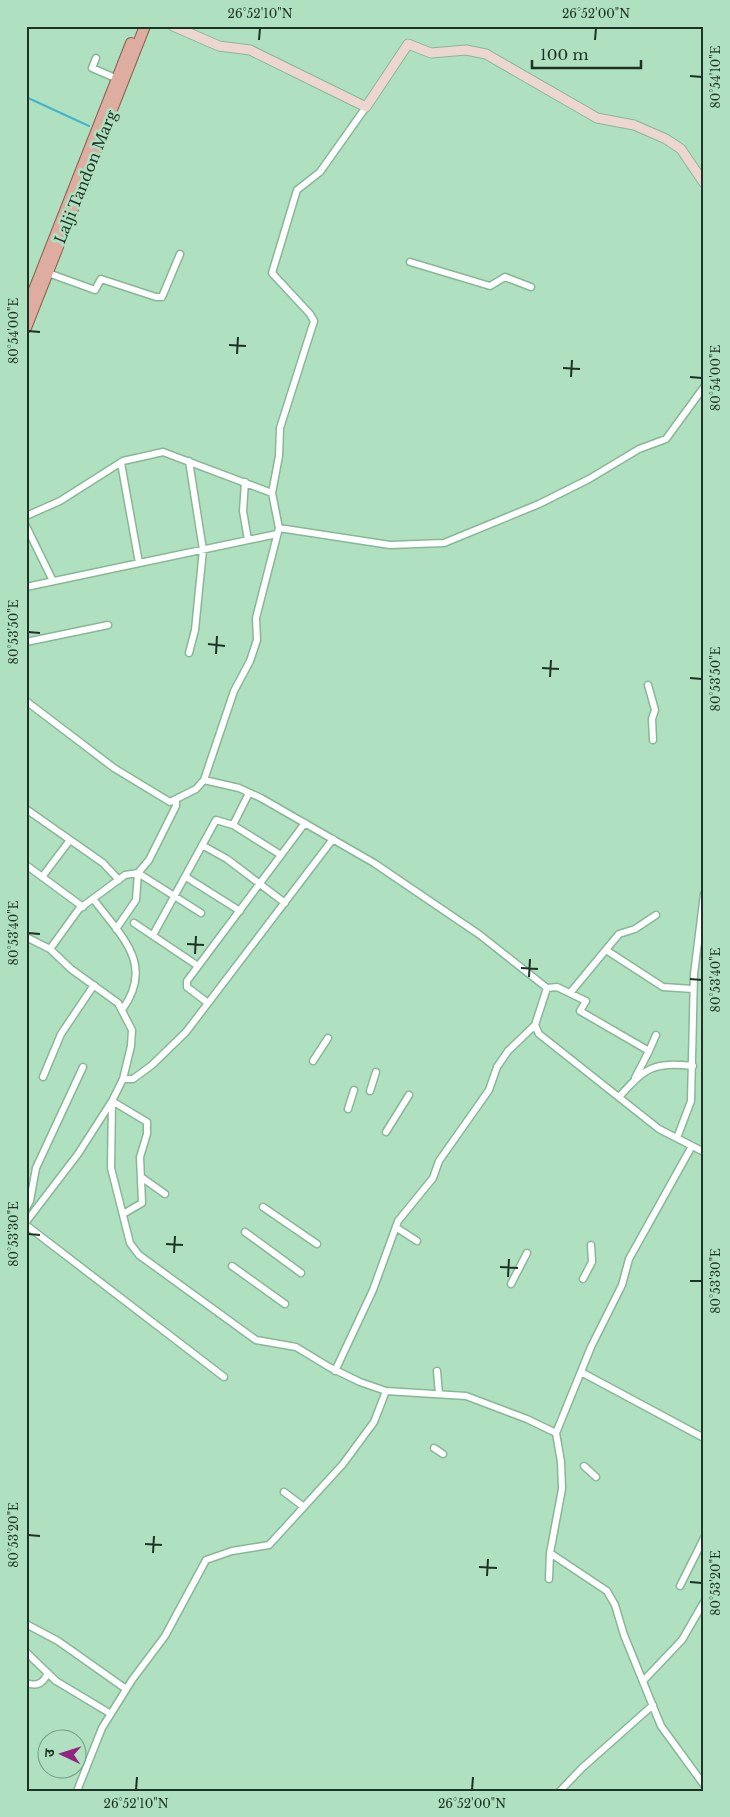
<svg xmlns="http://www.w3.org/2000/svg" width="730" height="1817" viewBox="0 0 730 1817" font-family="'Libre Baskerville','Noto Sans Devanagari',serif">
	<rect width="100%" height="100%" fill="#afe0bf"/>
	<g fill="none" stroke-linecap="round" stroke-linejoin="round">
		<path stroke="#44b4cd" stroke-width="2" d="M26 97 89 126"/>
		<g stroke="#88b797" stroke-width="9">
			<path id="street" d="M96 58 92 68 120 80
				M410 262 490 286 505 277 531 287
				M48 273 95 290 101 279 156 297H162L180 254
				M189 461 203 550 195 630 189 653
				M121 463 139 563
				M245 482 243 511 248 540
				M272 493 279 456 280 428 314 321 310 314 272 273 297 190 320 172 366 107
				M26 516 60 501 123 461 163 452 272 493 279 528 256 618 257 640 250 661 234 691 204 780 196 789 170 802 114 768 26 701
				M26 526 53 581
				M279 528 390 545 444 543 539 504 589 479 639 449 666 439 704 387
				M26 587 277 534
				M26 642 108 625
				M648 685 655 710 652 719 653 740
				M204 780 239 788 261 798 374 863 480 935 547 988 535 1025 539 1034 659 1129 704 1152
				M26 809 103 863 119 880
				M233 825 281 855
				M202 845 227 859 285 903
				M26 865 83 907
				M138 873 201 913
				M42 877 70 840
				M186 877 240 911
				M94 900C122 937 155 965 122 1010
				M134 923 198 966
				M116 929 136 900 138 873
				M153 935 216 820 233 825 249 793
				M26 937 50 949 71 969 118 1003 132 1030 131 1046 123 1079 112 1101 78 1154 26 1222
				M50 949 79 909 125 875 138 873 149 860 176 806V800
				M606 950 663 987 693 989
				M547 988 557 987 586 1001 580 1011 649 1051 656 1035
				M570 993 619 934 635 929 656 915
				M208 1003 187 987V981L305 823
				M313 1061 328 1038
				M43 1077 61 1034 94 985
				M635 1078 649 1051
				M123 1079H133L152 1065 186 1032 333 839
				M370 1091 376 1072
				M619 1097C646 1067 653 1062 693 1066
				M348 1109 354 1090
				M386 1132 409 1095
				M677 1138 691 1101 694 974 704 894
				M692 1146 629 1259 622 1285 591 1347 556 1433 561 1462 562 1489 550 1553 607 1591 615 1605 624 1635 661 1726 704 1785
				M141 1177 165 1194
				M263 1207 317 1244
				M26 1208 30 1201 36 1168 83 1067
				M123 1214 142 1203 140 1157 147 1134V1122L112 1101 111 1168 130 1243 139 1255 256 1340 296 1347 329 1367 360 1382 386 1391 466 1396 527 1419 556 1433
				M26 1225 224 1377
				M397 1228 417 1241
				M245 1232 301 1273
				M232 1266 285 1304
				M583 1279 592 1262 591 1245
				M511 1284 527 1253
				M335 1371 373 1290 398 1221 433 1178 439 1161 489 1090 497 1067 508 1051 535 1025
				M437 1371 439 1394
				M581 1372 704 1438
				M434 1448 443 1454
				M584 1466 596 1477
				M284 1492 304 1507
				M549 1579 550 1553
				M680 1586 704 1538
				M26 1624 58 1641 126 1689
				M26 1652 56 1681 111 1714
				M643 1681 682 1640 704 1602
				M26 1683C38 1687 43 1683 48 1673
				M77 1791 102 1728 132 1680 165 1636 206 1560 232 1551 269 1545 343 1464 374 1422 386 1391
				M560 1791 582 1768 653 1705"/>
		</g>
		<g stroke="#88b797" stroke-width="11">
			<path id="secondary" d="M173 26 219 46 250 50 366 107 408 44 431 53 466 50 486 54 597 118 634 125 666 139 681 149 704 183"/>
		</g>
		<g stroke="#8b5e4d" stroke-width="12">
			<path id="primary" d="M26 310 131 43
				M26 328 145 26"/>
		</g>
		<use href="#street" stroke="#fff" stroke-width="6"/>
		<use href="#secondary" stroke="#eed6d0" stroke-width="9"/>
		<use href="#primary" stroke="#ddada1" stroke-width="10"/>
	</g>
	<path fill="none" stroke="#1e3225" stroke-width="2" d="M259 40 260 28M595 40 596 28M690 76 702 77M28 331 40 332M229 345 246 346M237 354 238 337M563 368 580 369M571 377 572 360M690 377 702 378M28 632 40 633M208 644 225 646M216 654 217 636M542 668 559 669M550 677 551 660M690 678 702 679M28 933 40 934M187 944 204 945M195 954 196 936M521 968 538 969M529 977 530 959M690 979 702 980M28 1234 40 1235M166 1244 183 1245M174 1253 175 1236M500 1267 518 1268M508 1277 509 1259M690 1281H702M28 1535 40 1536M145 1544 162 1545M153 1553 154 1536M479 1567 497 1568M487 1576 488 1559M690 1582 702 1583M136 1790 137 1777M472 1790 473 1777"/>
	<g text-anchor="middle" stroke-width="5" stroke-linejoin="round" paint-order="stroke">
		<g font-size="15" fill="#1e3225" stroke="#afe0bf">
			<text transform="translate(86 177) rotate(-68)" y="5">Lalji Tandon Marg</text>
		</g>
	</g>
	<rect width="730" height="1817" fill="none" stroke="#afe0bf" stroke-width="55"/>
	<g transform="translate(62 1754) rotate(274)"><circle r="24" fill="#afe0bf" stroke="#759a81"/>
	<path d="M0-4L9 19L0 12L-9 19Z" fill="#932383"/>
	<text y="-8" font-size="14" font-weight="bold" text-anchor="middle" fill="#1e3225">उ</text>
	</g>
	<path d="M532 60v8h109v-8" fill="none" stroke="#1e3225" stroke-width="2.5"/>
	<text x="540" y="60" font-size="15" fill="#1e3225" stroke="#afe0bf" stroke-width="4" paint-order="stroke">100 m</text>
	<rect x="28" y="28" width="674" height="1762" fill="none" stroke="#1e3225" stroke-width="2"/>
	<g font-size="12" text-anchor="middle" fill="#1e3225">
		<text x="260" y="18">26°52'10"N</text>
		<text x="596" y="18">26°52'00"N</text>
		<text transform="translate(716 77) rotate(-90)" y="4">80°54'10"E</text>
		<text transform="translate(14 331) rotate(-90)" y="4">80°54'00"E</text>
		<text transform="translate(716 378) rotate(-90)" y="4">80°54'00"E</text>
		<text transform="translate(14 632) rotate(-90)" y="4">80°53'50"E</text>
		<text transform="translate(716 679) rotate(-90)" y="4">80°53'50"E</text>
		<text transform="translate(14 933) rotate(-90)" y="4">80°53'40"E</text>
		<text transform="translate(716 980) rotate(-90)" y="4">80°53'40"E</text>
		<text transform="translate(14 1234) rotate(-90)" y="4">80°53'30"E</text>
		<text transform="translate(716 1281) rotate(-90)" y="4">80°53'30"E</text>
		<text transform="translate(14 1535) rotate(-90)" y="4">80°53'20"E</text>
		<text transform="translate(716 1583) rotate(-90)" y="4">80°53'20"E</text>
		<text x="136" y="1808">26°52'10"N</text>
		<text x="472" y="1808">26°52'00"N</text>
	</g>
</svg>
